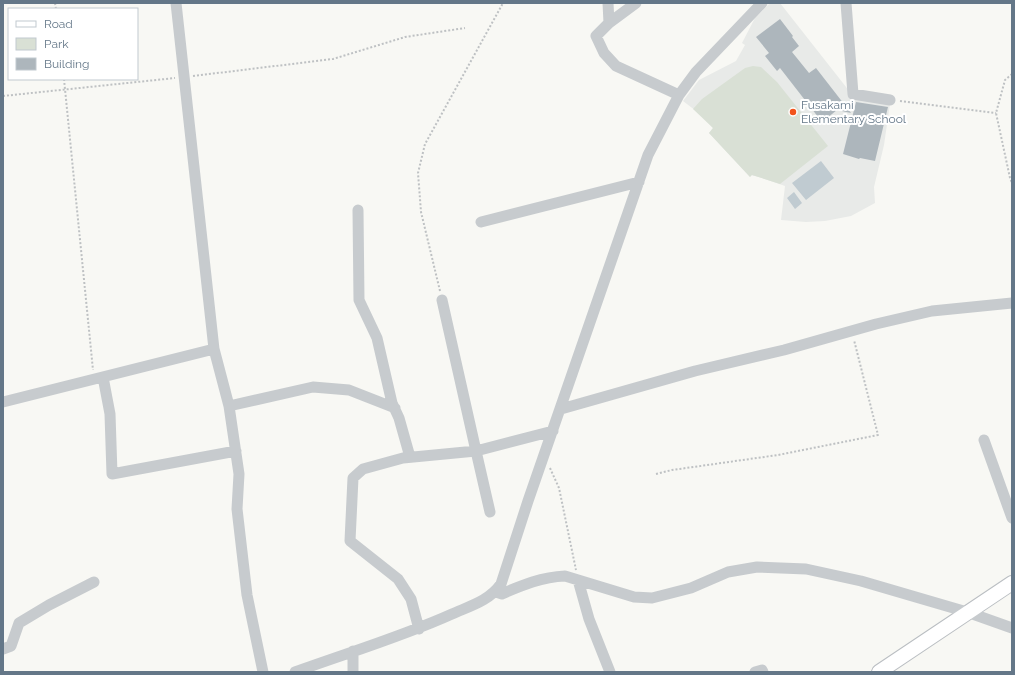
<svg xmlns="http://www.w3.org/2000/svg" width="1015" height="675" viewBox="0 0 1015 675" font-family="Raleway,sans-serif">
	<rect width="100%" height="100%" fill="#f8f8f4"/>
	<path fill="#e8eae8" d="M770 3H780L850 92 890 104 884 145 874 187 875 203 851 216 825 221 806 222 781 220 785 186 759 177 751 175 750 177 709 133 713 128 700 114 683 101 699 80 736 61 745 45 742 43 755 18Z"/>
	<path fill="#d9e0d5" d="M753 66 761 67 777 82 828 146 780 184 752 175 750 177 709 133 713 128 693 109 702 99 745 68Z"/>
	<path fill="#c0cbd1" d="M821 161 834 178 806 200 792 183Z
		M794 192 802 203 795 209 787 198Z"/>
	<path fill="#adb6bc" d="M780 19 793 36 792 37 799 46 792 52 809 73 816 68 851 113 837 110 822 122 780 68 777 71 765 56 769 53 756 37Z
		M856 102 888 107 875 161 860 158 859 159 843 154Z"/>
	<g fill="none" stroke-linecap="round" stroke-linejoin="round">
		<g stroke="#babec2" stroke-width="16">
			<path id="major" d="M879 672 1012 583"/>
		</g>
		<path stroke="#bec1c3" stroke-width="2" stroke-dasharray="2 2" stroke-linecap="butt" d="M55 3 56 9
			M1012 74 1005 80 996 113 1010 178 1012 183
			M193 76 333 59 405 37 465 28
			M64 79 93 370
			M3 96 175 78
			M900 101 996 113
			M440 291 421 212 418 173 425 144 503 3
			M550 468 559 488 576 570
			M656 474 672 470 778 455 878 435 854 340"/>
		<path stroke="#c7cbce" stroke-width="11" d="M176 3 214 349 229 406 239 474 237 509 247 595 263 672
			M608 3 609 23 636 3
			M846 3 853 94 890 100
			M609 23 596 36 604 53 616 66 679 95
			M358 210 359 300 377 338 392 403 399 418 410 457
			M481 222 639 182
			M442 300 476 451 553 431
			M103 377 110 414 112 474 236 451
			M3 402 214 349
			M229 406 313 387 349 390 395 408
			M561 409 695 371 784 350 876 324 932 311 1012 303
			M984 440 1012 518
			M578 580 589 619 610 672
			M496 592 502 594C522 585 542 577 565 576L634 597 652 598 691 588 728 572 757 567 806 569 861 581 967 612 1012 628
			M419 629 411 599 398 579 350 541 353 478 363 469 403 458 476 451 490 512
			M3 649 11 646 19 623 49 605 94 582
			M295 672C347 653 401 637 452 614 470 606 489 601 501 584L528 501 648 155 679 95 696 72 762 3
			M353 672V651
			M755 672 762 670 763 672"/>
		<use href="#major" stroke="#fff" stroke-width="14"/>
	</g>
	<circle fill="#f2531b" stroke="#fff" stroke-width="1.5" cx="793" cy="112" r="4"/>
	<g text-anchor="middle" stroke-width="4" stroke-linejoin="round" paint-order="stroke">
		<g font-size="12" fill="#647788" stroke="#fff" text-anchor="start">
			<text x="801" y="109">Fusakami<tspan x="801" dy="14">Elementary School</tspan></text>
		</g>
	</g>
	<rect width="1015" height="675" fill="none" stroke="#647788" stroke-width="8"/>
	<rect x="8" y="8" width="130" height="72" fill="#ffffff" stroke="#c1c9cf"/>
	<rect x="16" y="21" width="20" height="6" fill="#ffffff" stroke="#c1c9cf"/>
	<text x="44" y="28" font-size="12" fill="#647788">Road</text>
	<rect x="16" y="38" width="20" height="12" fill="#d9e0d5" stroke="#c1c9cf"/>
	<text x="44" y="48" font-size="12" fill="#647788">Park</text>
	<rect x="16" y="58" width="20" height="12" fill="#adb6bc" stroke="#c1c9cf"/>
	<text x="44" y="68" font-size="12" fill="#647788">Building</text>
</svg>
